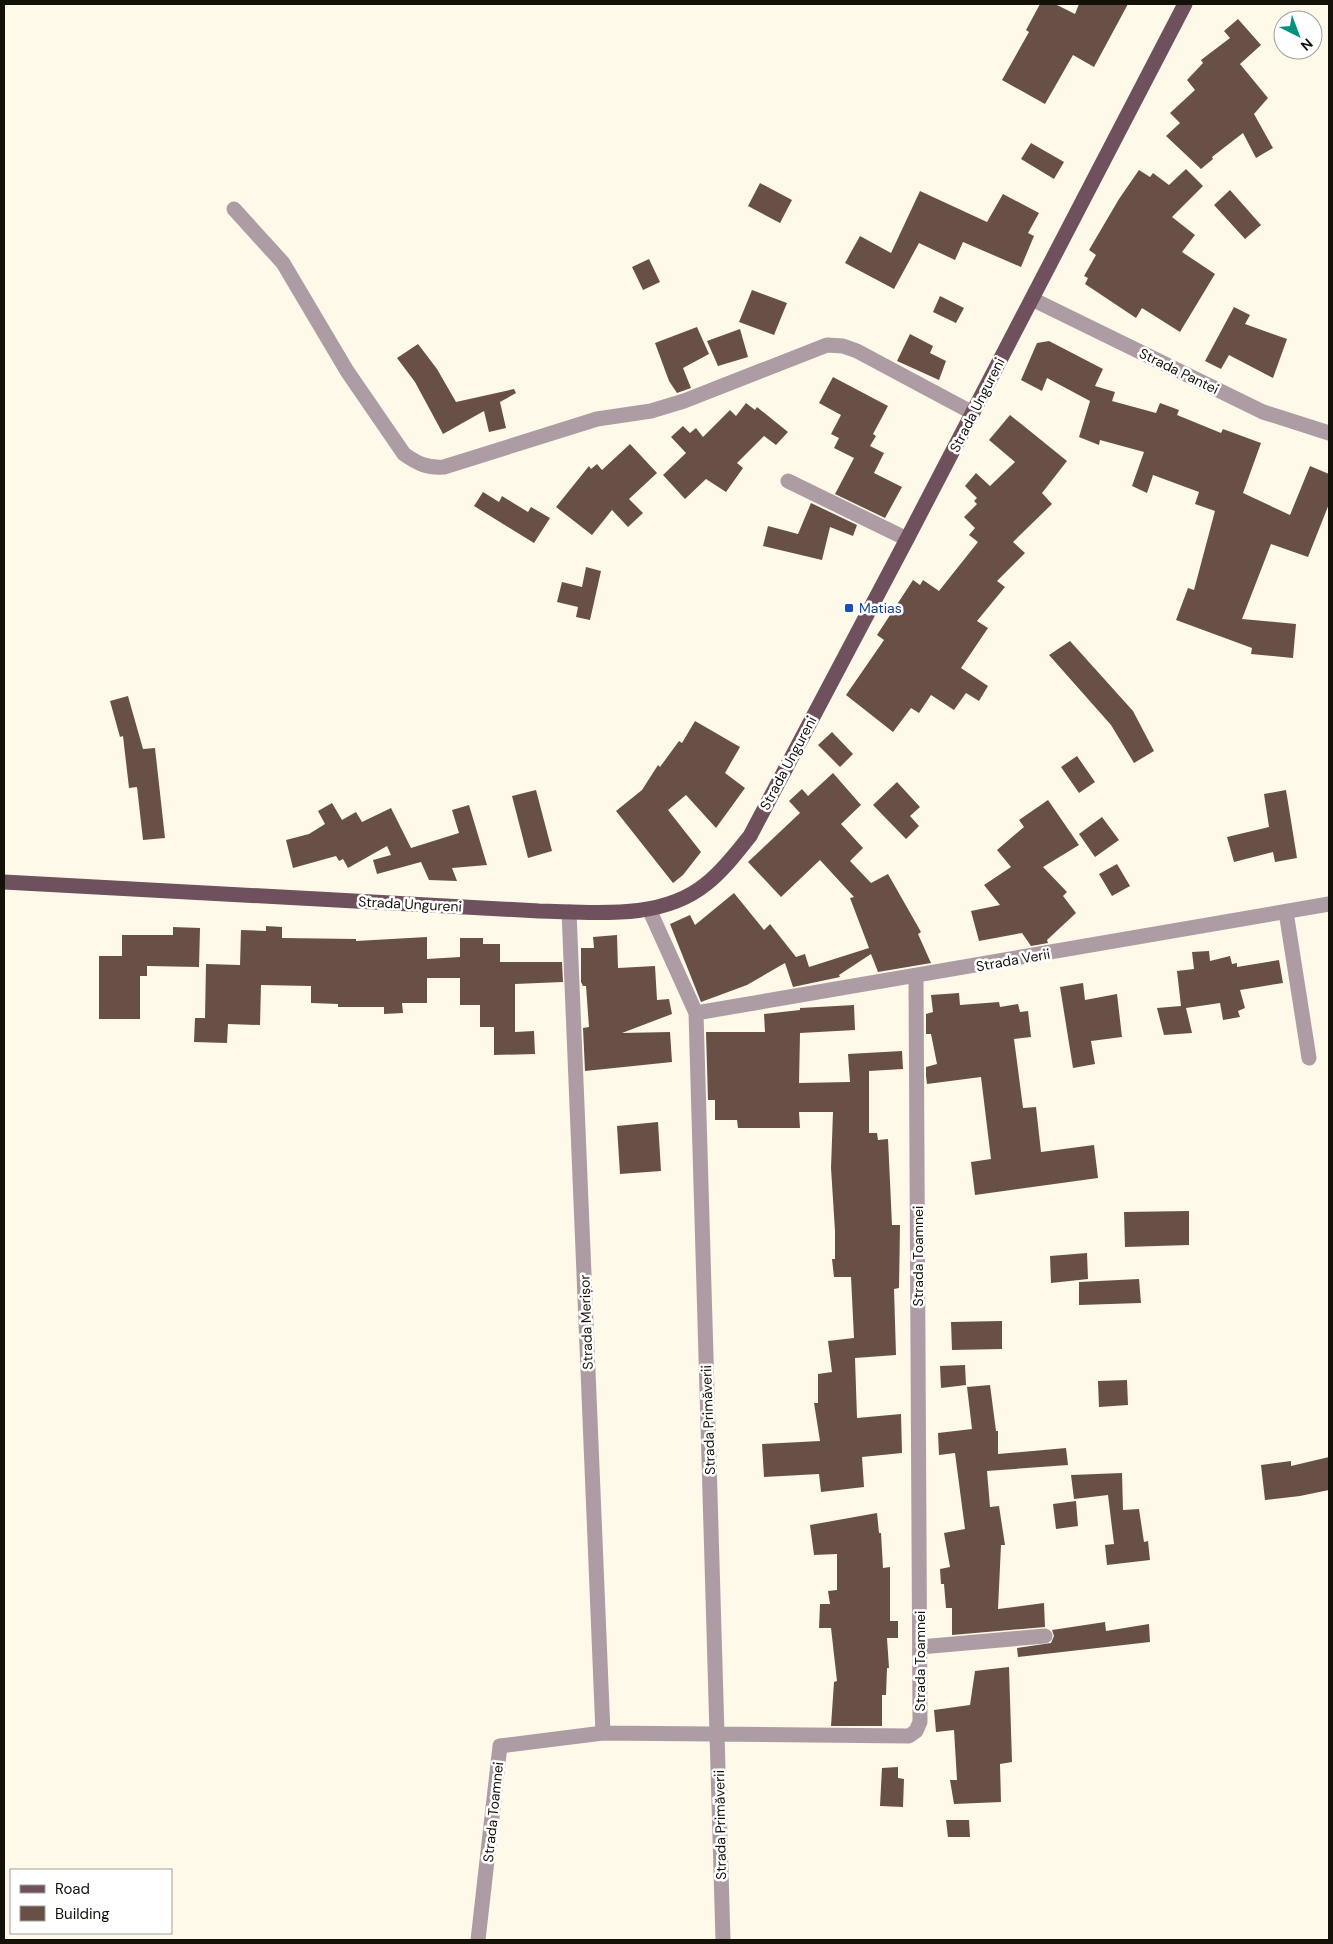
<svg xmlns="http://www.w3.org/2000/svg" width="1333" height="1944" viewBox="0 0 1333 1944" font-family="'DM Sans',sans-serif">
	<rect width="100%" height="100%" fill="#fef9e8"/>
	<path fill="#695047" d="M1040 4H1055L1075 14 1079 4H1128L1094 67 1073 55 1045 104 1002 80 1029 32 1026 30Z
		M1238 19 1261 45 1240 64 1268 98 1254 114 1273 148 1256 158 1243 133 1212 157 1213 159 1201 169 1166 136 1180 123 1170 113 1195 90 1187 80 1203 63 1201 60 1230 38 1224 31Z
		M1031 143 1064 162 1054 179 1021 159Z
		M1186 169 1203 186 1172 217 1195 235 1182 252 1215 274 1180 332 1142 308 1136 318 1085 284 1088 278 1084 276 1096 255 1089 250 1119 199 1139 170 1150 177 1153 173 1169 185Z
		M760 183 792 200 780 223 748 206Z
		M1230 190 1261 225 1245 239 1214 205Z
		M920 191 987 222 1003 194 1039 213 1028 233 1034 236 1021 267 963 242 955 260 919 243 894 289 845 263 860 236 891 253Z
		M649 259 660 282 643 290 632 267Z
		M752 290 787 303 774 335 739 322Z
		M940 296 964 308 956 323 933 312Z
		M1234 307 1250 315 1245 324 1287 339 1273 378 1229 355 1221 369 1205 361Z
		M697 327 709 354 683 368 691 388 677 393 669 381 655 343Z
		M740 329 748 357 718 366 707 341Z
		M910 334 933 346 930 353 946 361 939 380 897 361Z
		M1049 341 1103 369 1095 386 1115 392 1112 401 1156 413 1160 403 1179 410 1177 415 1221 433 1223 429 1261 443 1243 493 1290 515 1310 466 1329 474V504L1308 557 1271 544 1242 619 1296 624 1293 658 1251 654 1252 648 1176 620 1188 588 1194 590 1215 511 1195 504 1199 492 1153 475 1147 493 1132 486 1144 452 1100 440 1099 445 1079 437 1090 401 1047 378 1042 391 1021 380 1037 343Z
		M418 344 437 369 456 402 514 389 516 393 500 402 506 428 489 432 484 411 443 434 415 382 397 358Z
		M833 377 888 406 873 434 876 436 870 446 884 453 874 473 902 487 885 518 835 494 854 458 834 448 839 438 831 434 841 415 819 403Z
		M746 403 755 410 757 407 788 432 776 445 764 436 737 463 743 468 726 492 706 479 685 499 663 475 686 453 671 437 683 426 690 433 696 428 703 437 730 410 736 416Z
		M1010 415 1067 461 1042 493 1052 504 1013 542 1025 553 997 581 1005 587 977 621 988 628 961 668 988 686 979 701 966 693 954 710 931 695 919 713 911 708 893 732 846 695 884 640 877 635 913 580 920 585 923 580 939 591 978 542 969 535 975 528 964 517 977 504 974 501 977 498 965 486 976 473 990 486 1015 462 989 440Z
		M630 444 657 473 629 499 643 513 628 527 612 510 592 535 556 507 589 466 591 469 597 464 602 470Z
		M483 492 499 502 502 496 528 512 531 507 550 518 534 543 474 506Z
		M811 503 857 525 853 536 830 527 822 560 763 546 768 526 798 534Z
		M586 567 601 571 590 620 576 617 578 607 557 602 562 582 582 587Z
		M1070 641 1133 711 1154 751 1134 763 1111 725 1049 655Z
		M128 696 143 749 155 748 165 838 143 840 137 787 129 788 123 736 120 737 110 701Z
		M695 721 740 747 725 773 745 788 716 828 686 795 668 810 701 852 683 875 673 883 616 811 642 790 658 765 660 767 679 741 682 743Z
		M832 732 853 754 840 767 818 745Z
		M1077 756 1095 782 1079 793 1061 767Z
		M833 773 861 805 841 824 863 848 850 861 871 883 888 874 921 932 918 934 931 963 878 972 871 954 839 975 840 977 793 987 785 963 747 985 701 1002 670 924 690 915 695 925 734 893 764 930 770 924 796 957 805 954 809 967 869 948 850 898 854 897 820 860 781 897 748 862 800 813 789 801 802 789 808 796Z
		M897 782 920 807 910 816 919 826 906 839 873 805Z
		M536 790 552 851 528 858 512 796Z
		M1286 790 1297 858 1275 862 1273 852 1234 862 1227 837 1269 827 1264 794Z
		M1048 800 1079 845 1043 867 1067 892 1063 896 1076 913 1047 940 1048 943 1031 946 1022 933 979 941 971 911 1000 905 984 885 1011 867 997 850 1024 827 1019 820Z
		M332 803 342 820 356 812 362 822 391 808 411 848 459 833 452 810 469 805 487 865 452 868 457 881 429 880 421 862 377 874 373 860 391 855 387 846 348 868 343 859 339 861 336 856 293 868 286 840 309 834 325 824 318 811Z
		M1102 817 1119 840 1095 857 1079 834Z
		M1117 864 1130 886 1112 896 1099 874Z
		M266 926 282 927V938L356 939V941L427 937V959L460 957V938H483V944H500V962H562L563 982 515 984V1032L534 1031 535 1054 494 1055V1027H480V1005H460V978H427V1003H402L403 1013 384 1014V1007H338V1004L311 1003V986L261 985 260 1025 228 1024 227 1043 194 1042 195 1018H205L206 964 240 965 241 930 266 931Z
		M173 927 200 928 199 967 147 966V976H140V1019H99V956H122V935H173Z
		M617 935 618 968 655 966 657 1000 669 999 672 1014 622 1033 670 1032 672 1062 585 1071 583 1028 589 1027 586 986H583L581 982V948H594L593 937Z
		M1209 951 1210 961 1230 956 1232 964 1237 963V967L1279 960 1283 983 1240 990 1245 1008 1238 1011 1240 1017 1223 1020 1220 1003 1186 1008 1192 1033 1164 1035 1157 1008 1181 1006 1177 971 1194 969 1192 952Z
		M1083 983 1085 1000 1117 994 1122 1037 1091 1041 1095 1064 1073 1068 1060 987Z
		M959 993 960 1005 999 1002 1000 1007 1018 1004 1020 1012 1028 1011 1031 1037 1014 1039 1023 1108 1036 1107 1041 1152 1094 1145 1098 1178 975 1195 971 1162 991 1159 981 1077 927 1084 926 1076V1067L937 1064 931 1034H926V1014L933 1012 931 995Z
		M854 1005 855 1030 800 1033 799 1083 850 1082 848 1054 902 1051 903 1069 869 1071V1133H877L878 1140 888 1139 892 1225H900L899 1288 894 1289 896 1355 855 1358 857 1418 901 1414 902 1453 862 1457 864 1487 821 1492 819 1474 764 1477 762 1444 820 1441 814 1403H818V1374L832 1372 828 1341 854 1338 851 1277H834L832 1259H835V1231L831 1168 833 1112H799L800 1128H738L737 1120H715V1100H708L706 1032H765L764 1014 800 1010V1008Z
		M658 1122 661 1171 620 1174 617 1126Z
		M1189 1211V1245L1125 1247 1124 1212Z
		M1087 1253 1088 1279 1051 1283 1050 1256Z
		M1139 1279 1141 1303 1079 1305V1282Z
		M1002 1321V1349L952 1350 951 1322Z
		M965 1365 966 1385 941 1388 940 1366Z
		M1127 1380 1128 1405 1099 1407 1098 1381Z
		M990 1385 996 1431H998V1454L1066 1448 1068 1465 987 1471 990 1507 999 1506 1005 1545H1001L998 1609 1044 1603 1045 1627 952 1635V1608H946L944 1584H941L940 1569 950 1567 944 1533 965 1529 955 1453 939 1455 938 1433 972 1429 967 1387Z
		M1329 1457V1490L1300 1496 1265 1500 1261 1465 1291 1461V1466Z
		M1122 1473 1123 1510 1139 1509 1144 1542 1148 1541 1150 1560 1107 1565 1105 1545 1114 1544 1108 1495 1074 1499 1071 1475Z
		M1076 1501 1078 1526 1056 1529 1053 1504Z
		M877 1513 879 1533H881L883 1568 890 1567V1621H898V1638H887L889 1668H887L886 1695H882V1726H831L834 1682 837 1681 831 1628H819L820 1604H830L828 1591 837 1590V1554L814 1555 810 1525Z
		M1105 1622 1106 1631 1149 1624 1150 1642 1018 1657 1017 1648 1051 1643 1054 1636 1052 1630Z
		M1009 1667 1012 1762 1000 1764 1001 1802 954 1804 950 1780H957L954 1730 936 1732 934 1710 970 1705 975 1671Z
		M898 1767V1778L904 1779 903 1807 880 1806 882 1768Z
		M946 1820H969L970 1837H948Z"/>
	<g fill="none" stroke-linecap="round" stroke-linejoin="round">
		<path stroke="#ae9ca4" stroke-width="15" d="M234 209 283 263 347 371 404 454C418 464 427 468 444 467L597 419 651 411 684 401 827 345 843 346 857 351 973 413
			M1032 299 1263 412 1329 433
			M788 481 907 539
			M649 909 696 1013 723 1940
			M569 912 603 1733
			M1286 912 1309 1058
			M696 1013 1329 904
			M920 1647 1045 1636
			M478 1940 500 1746 603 1733 909 1736 916 1731 920 1722 916 977"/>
		<path stroke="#6f515e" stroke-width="15" d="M4 882 539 911C593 912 661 921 706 884 723 871 736 853 750 836L907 539 1185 4"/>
	</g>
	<rect fill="#1a4fb4" stroke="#fff" stroke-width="2" x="844" y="603" width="10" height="10" rx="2.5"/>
	<g text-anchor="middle" stroke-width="5" stroke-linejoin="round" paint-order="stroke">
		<g font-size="14" fill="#141108" stroke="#fff">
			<text transform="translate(1179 371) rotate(26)" y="5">Strada Pantei</text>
			<text transform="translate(977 405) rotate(-63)" y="5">Strada Ungureni</text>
			<text transform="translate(788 763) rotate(-62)" y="5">Strada Ungureni</text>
			<text transform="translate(410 904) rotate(3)" y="5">Strada Ungureni</text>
			<text transform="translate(1013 960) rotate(-10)" y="5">Strada Verii</text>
			<text transform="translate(918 1256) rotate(-90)" y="5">Strada Toamnei</text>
			<text transform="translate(586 1322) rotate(-92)" y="5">Strada Merișor</text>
			<text transform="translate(708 1420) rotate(-92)" y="5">Strada Primăverii</text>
			<text transform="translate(920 1661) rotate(-90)" y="5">Strada Toamnei</text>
			<text transform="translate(493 1812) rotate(-84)" y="5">Strada Toamnei</text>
			<text transform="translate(720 1825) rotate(-91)" y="5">Strada Primăverii</text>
		</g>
		<g font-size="14" fill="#164399" stroke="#fff" text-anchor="start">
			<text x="859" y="613">Matias</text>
		</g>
	</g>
	<rect width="1333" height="1944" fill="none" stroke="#141108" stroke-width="10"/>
	<rect x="10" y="1869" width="162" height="65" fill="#ffffff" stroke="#a1a09c"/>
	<rect x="20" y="1885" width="25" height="8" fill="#6f515e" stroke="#a1a09c"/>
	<text x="55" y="1894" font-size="15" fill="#141108">Road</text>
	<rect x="20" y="1906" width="25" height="15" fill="#695047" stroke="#a1a09c"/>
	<text x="55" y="1919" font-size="15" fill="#141108">Building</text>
	<g transform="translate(1298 35) rotate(138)"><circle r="24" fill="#ffffff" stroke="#a1a09c"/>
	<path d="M0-4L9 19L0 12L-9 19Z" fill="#01927f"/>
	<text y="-8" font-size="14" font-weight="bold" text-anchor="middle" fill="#141108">N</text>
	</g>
</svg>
